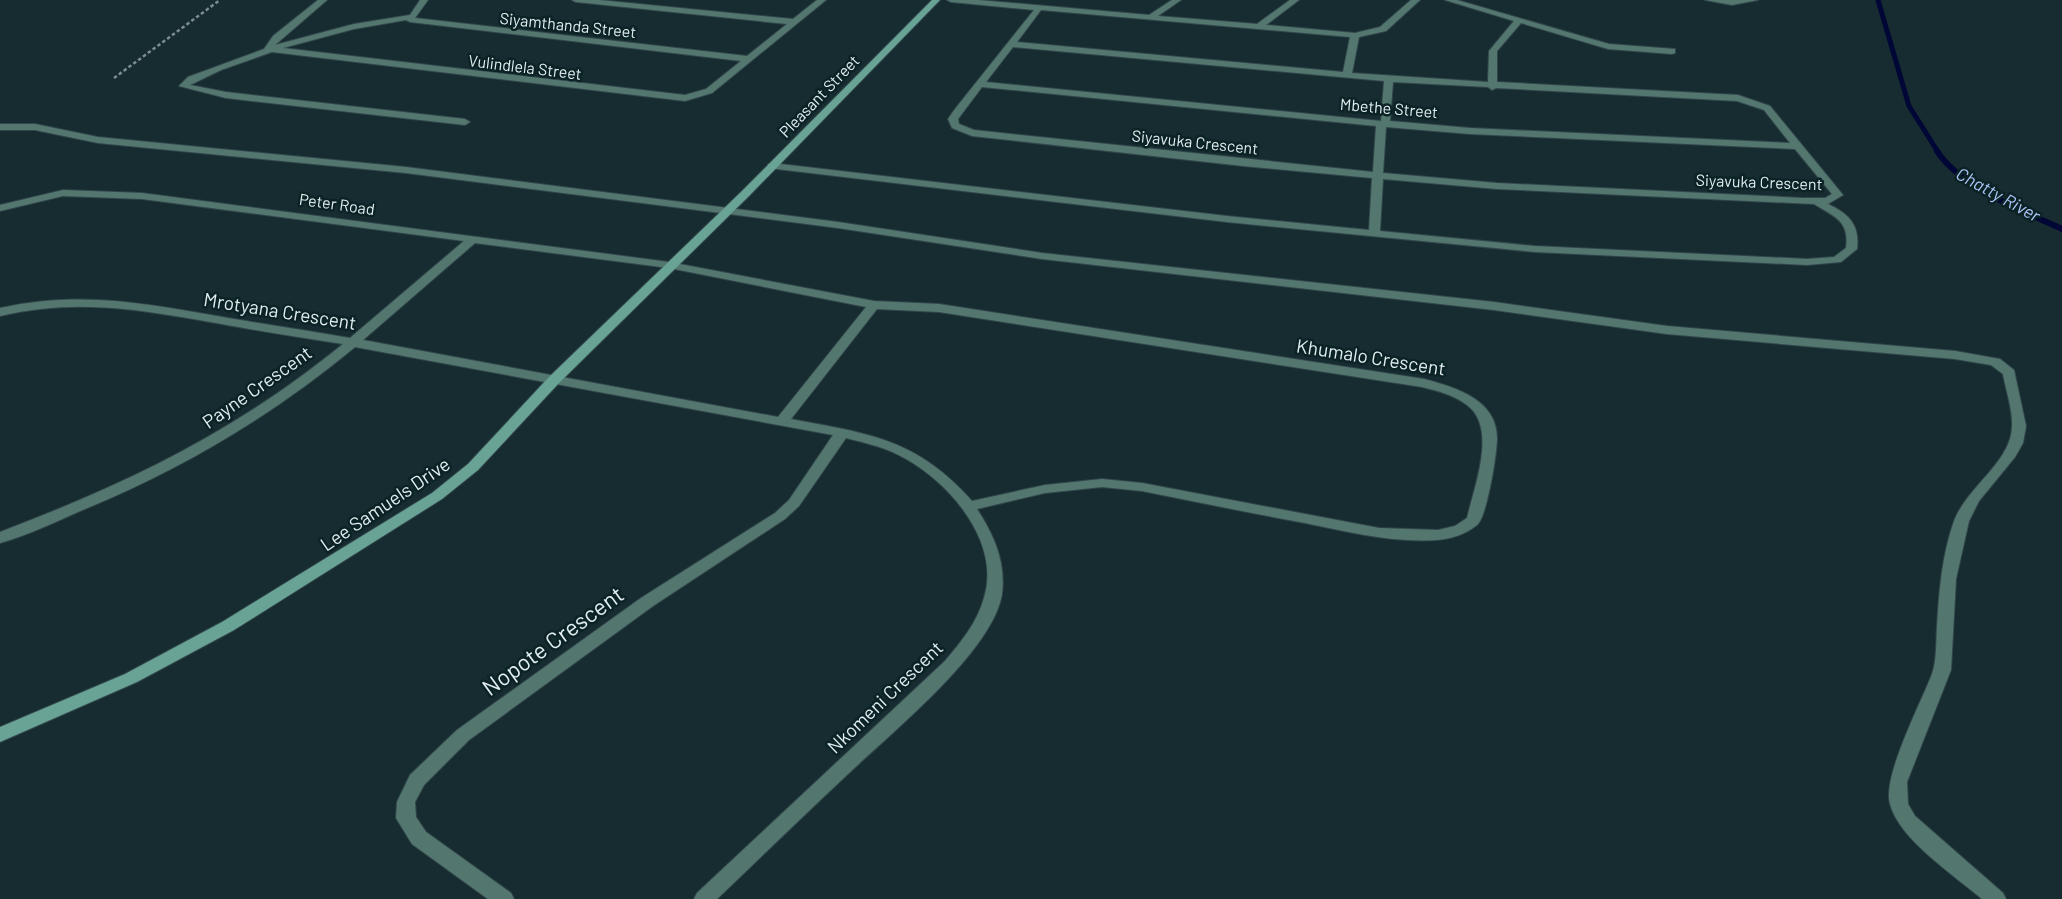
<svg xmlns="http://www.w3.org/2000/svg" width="2062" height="899" viewBox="0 0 2062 899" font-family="Barlow,sans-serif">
	<rect width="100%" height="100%" fill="#162c30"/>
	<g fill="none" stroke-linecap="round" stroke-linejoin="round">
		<path stroke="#000636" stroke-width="5" d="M1878 0 1909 106 1938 152"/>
		<path stroke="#000636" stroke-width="6" d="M1937 151C1960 187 2023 211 2062 229"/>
		<g stroke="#32474b" stroke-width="2">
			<path id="street" d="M318 0H327L275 45 354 24 410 15 420 0H428L415 18 747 56 787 24 576 2 572 0H599L793 19 817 0H826L712 93 685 101 272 52 221 70 190 85 226 92 465 119 470 122 465 125 226 98 179 86 188 77 264 49 273 36ZM406 20 410 22 741 61 706 89 685 95 283 48 354 29Z
				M947 0H978L1149 15 1172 0H1181L1158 16 1257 24 1290 0H1299L1266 25 1355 33 1380 27 1411 0H1420L1386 31 1359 37 1352 73 1488 82 1489 51 1514 21 1445 0H1457L1609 44 1675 49V53L1672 54 1608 49 1521 23 1497 51V82L1738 95 1770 106 1843 195 1828 204C1849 214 1860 225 1857 249L1841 262 1807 265 1535 252 1227 222 768 168V164L772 163 1227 216 1369 230 1372 178 1243 166 972 136 952 128 948 119 955 109 1034 10 951 2ZM1041 10 1350 37 1343 72 1017 42ZM1013 47 1384 81 1381 121 986 82ZM1393 82 1488 87 1492 90 1496 88 1737 101 1764 110 1790 143 1470 128 1390 121ZM982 87 1376 126 1373 172 974 130 959 124 958 119ZM1386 127 1470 134 1795 149 1832 194 1825 198H1803L1497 183 1383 173ZM1383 179 1497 189 1814 204C1833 216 1850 220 1846 248L1834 257 1807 259 1535 246 1380 231Z
				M1705 0H1758L1732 5Z
				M0 124H35L98 137 406 167 838 222 1042 253 1494 302 1667 326 1955 351 2000 359 2014 370 2026 426 2023 443 2015 457 1979 501 1969 521 1956 579 1951 670 1907 782 1908 804 1915 816 2003 893 2006 899H1982C1955 876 1899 839 1890 804 1882 777 1921 703 1932 674 1937 660 1936 641 1937 626 1939 591 1942 555 1954 521 1967 487 2011 462 2012 427 2013 410 2006 391 2003 374L1991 365 1955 359 1667 334 1494 310 1042 259 838 228 406 173 98 143 35 130H0Z
				M63 190 142 193 669 262 874 301 939 304 1424 379C1454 387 1497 399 1497 438 1497 453 1487 517 1477 525 1466 534 1451 539 1437 540 1393 543 1348 532 1305 523 1251 513 1196 502 1142 491L1102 487 1045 493 977 509C994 535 1006 562 1002 594 993 651 891 733 848 774 804 815 761 857 717 899H694L697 893 945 661C961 642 977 623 984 598 1001 543 951 484 906 459 888 448 866 443 846 438L799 506 785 519 653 606 469 740 424 785 415 802 416 817 426 832 511 893 514 899H488L412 844 396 818 397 802 410 775 457 730 641 598 775 513 789 500 833 435 355 347C273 415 184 468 85 509 57 521 29 535 0 543V532C129 483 235 432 343 344 304 338 265 332 227 325 147 311 81 297 0 316V308C82 290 148 304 228 318 269 325 310 331 350 338L464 241 142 199 63 196 0 211V205ZM475 243 669 268 866 307 778 417 363 340ZM877 309 939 312 1422 387C1438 391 1454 395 1467 405 1498 428 1474 487 1467 518L1455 526 1438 530 1379 528 1142 483 1102 479 1045 485 972 501C916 438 869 434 791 419Z"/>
		</g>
		<g stroke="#32474b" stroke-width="2">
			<path id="secondary" d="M932 0H940L749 196 559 383 478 470 442 499 234 630 137 682 0 742V727L125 674 222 622 432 493 468 464 549 377 741 192Z"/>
		</g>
		<path stroke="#7c8d90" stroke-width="2.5" stroke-dasharray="3.5 2.5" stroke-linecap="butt" d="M114 78 220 0"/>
		<use href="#street" fill="#53776f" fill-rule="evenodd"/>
		<use href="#secondary" fill="#69a396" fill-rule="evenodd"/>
	</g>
	<g text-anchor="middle" stroke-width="5" stroke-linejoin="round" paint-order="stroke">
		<g font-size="16" fill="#e1eef0" stroke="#0c2326">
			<text transform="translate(568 25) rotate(6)" y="6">Siyamthanda Street</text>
			<text transform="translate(525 67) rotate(7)" y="6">Vulindlela Street</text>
			<text transform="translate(819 96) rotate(-46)" y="6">Pleasant Street</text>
			<text transform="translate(1389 108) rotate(5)" y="6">Mbethe Street</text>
			<text transform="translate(1195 142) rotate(6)" y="6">Siyavuka Crescent</text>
			<text transform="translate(1759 182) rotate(2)" y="6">Siyavuka Crescent</text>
			<text transform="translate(337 204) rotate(8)" y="6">Peter Road</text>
		</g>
		<g font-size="18" font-style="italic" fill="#acc5f6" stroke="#0c2326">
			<text transform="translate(1998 195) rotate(29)" y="6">Chatty River</text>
		</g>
		<g font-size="19" fill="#e1eef0" stroke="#0c2326">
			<text transform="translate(280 311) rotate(9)" y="7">Mrotyana Crescent</text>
			<text transform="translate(1371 357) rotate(9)" y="7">Khumalo Crescent</text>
			<text transform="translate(257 387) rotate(-35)" y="7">Payne Crescent</text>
			<text transform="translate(385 504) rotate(-34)" y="7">Lee Samuels Drive</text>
			<text transform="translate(885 697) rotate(-44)" y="7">Nkomeni Crescent</text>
		</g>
		<g font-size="23" fill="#e1eef0" stroke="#0c2326">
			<text transform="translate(553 641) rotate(-36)" y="8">Nopote Crescent</text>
		</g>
	</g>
</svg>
